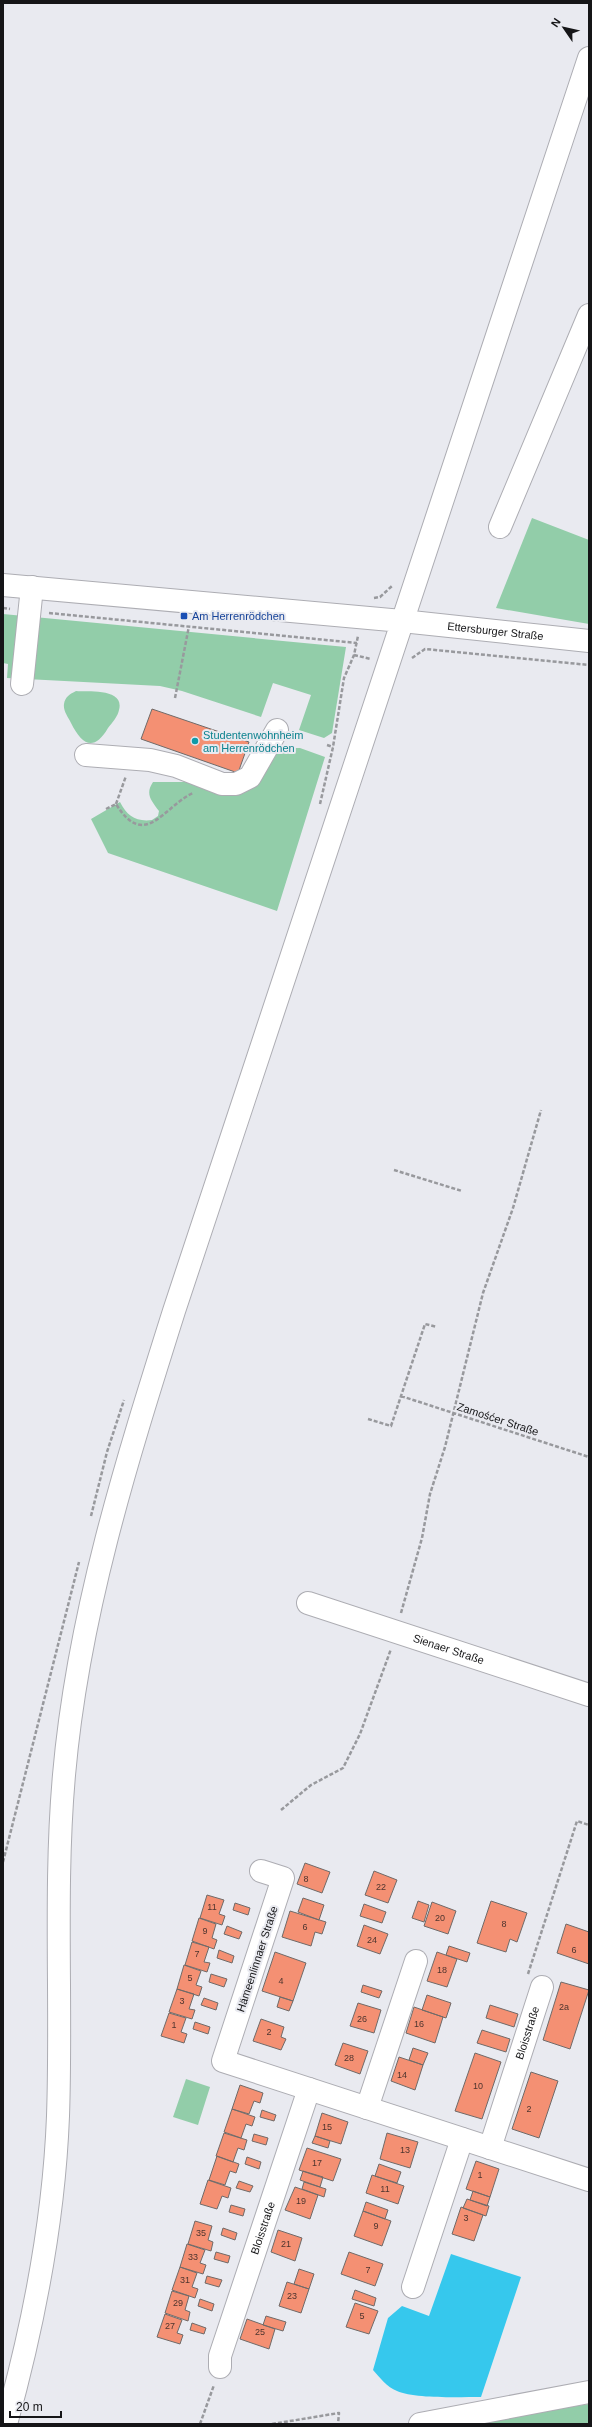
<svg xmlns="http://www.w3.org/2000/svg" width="592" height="2427" viewBox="0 0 592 2427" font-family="Helvetica,sans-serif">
	<rect width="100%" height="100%" fill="#e9eaf0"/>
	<path fill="#92cda9" d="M532 518 589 540V624L496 608Z
		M3 614 346 647 332 733 324 738 299 730 311 695 273 683 261 717 182 691 160 686 7 678 8 664 3 663Z
		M76 691C88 692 125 688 119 710 118 716 112 723 108 728 94 752 82 745 71 723 68 717 63 711 64 704 65 697 70 694 76 691Z
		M279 748H300L325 757 277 911 108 853 91 819 120 802C127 816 136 822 152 820L158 816 159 811C151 800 145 794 153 782H190L218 790Z
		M186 2079 210 2087 198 2125 173 2117Z
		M589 2404V2424H462Z"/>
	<path fill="#36c8ed" d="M451 2254 521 2277 481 2397C460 2397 415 2399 397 2391 387 2387 380 2378 373 2370L388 2318 402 2306 429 2316Z"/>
	<path fill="#f49073" stroke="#706a68" d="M152 709 249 742 238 773 141 739Z
		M305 1863 330 1872 322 1893 297 1884Z
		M374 1871 397 1880 388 1903 365 1895Z
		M207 1895 224 1900 219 1914 225 1916 222 1925 200 1918Z
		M303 1898 324 1905 319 1920 298 1912Z
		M418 1901 429 1905 424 1922 412 1918Z
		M491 1901 527 1913 517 1942 510 1939 506 1952 477 1943Z
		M432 1902 456 1911 448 1934 424 1926Z
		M235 1903 250 1908 248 1915 233 1910Z
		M364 1904 386 1912 382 1923 360 1916Z
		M290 1911 326 1922 322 1934 315 1932 311 1946 282 1937Z
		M199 1918 216 1924 212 1938 217 1940 214 1949 192 1941Z
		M566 1924 589 1932V1964L557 1953Z
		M364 1925 388 1934 380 1954 357 1946Z
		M227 1926 242 1932 239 1939 224 1934Z
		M192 1942 209 1947 204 1962 210 1963 207 1972 185 1965Z
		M449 1946 470 1953 467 1962 446 1955Z
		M219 1950 234 1956 232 1963 217 1958Z
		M275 1952 306 1963 293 2001 262 1991Z
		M437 1952 457 1959 447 1987 427 1981Z
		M184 1965 201 1971 196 1985 202 1987 199 1996 177 1989Z
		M211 1974 227 1979 224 1987 209 1982Z
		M561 1982 589 1990 570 2049 543 2040Z
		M363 1985 382 1991 379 1998 361 1992Z
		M177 1989 194 1994 189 2009 195 2010 192 2019 169 2012Z
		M427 1995 451 2003 446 2018 422 2010Z
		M280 1997 293 2001 289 2011 277 2007Z
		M204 1998 218 2003 216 2010 201 2005Z
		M358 2003 381 2010 374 2033 350 2026Z
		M490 2005 518 2014 514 2027 486 2018Z
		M414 2007 443 2017 435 2043 406 2033Z
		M169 2013 186 2018 181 2032 187 2034 184 2043 161 2036Z
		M261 2019 284 2027 281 2037 286 2039 281 2050 253 2041Z
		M195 2022 210 2027 208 2034 193 2029Z
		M482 2030 510 2039 506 2052 477 2043Z
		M343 2043 368 2051 360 2074 335 2065Z
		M413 2048 428 2053 423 2065 409 2060Z
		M475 2053 501 2062 482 2119 455 2111Z
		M399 2057 423 2065 415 2090 391 2081Z
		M531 2072 558 2081 539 2138 512 2129Z
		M240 2085 263 2093 260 2103 254 2101 249 2114 232 2109Z
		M232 2109 255 2117 252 2126 246 2124 241 2138 224 2132Z
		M262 2110 276 2115 274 2121 260 2117Z
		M322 2113 348 2122 341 2144 315 2136Z
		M224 2133 247 2140 244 2150 238 2148 233 2162 216 2156Z
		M387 2133 418 2142 410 2168 380 2159Z
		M254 2134 268 2138 266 2145 252 2141Z
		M315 2136 330 2141 328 2148 312 2143Z
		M307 2148 341 2159 333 2181 299 2170Z
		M217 2156 239 2164 236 2173 230 2171 225 2185 209 2180Z
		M247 2157 261 2162 259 2169 245 2164Z
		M476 2161 499 2169 490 2197 466 2189Z
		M379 2164 401 2172 397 2183 375 2176Z
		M303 2171 323 2177 320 2187 300 2180Z
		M372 2175 404 2186 398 2204 366 2193Z
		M208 2180 231 2188 228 2198 222 2196 217 2209 200 2204Z
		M239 2181 253 2186 250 2192 236 2188Z
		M304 2182 326 2189 324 2197 302 2189Z
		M295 2187 318 2195 310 2219 285 2210Z
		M473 2191 490 2197 487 2206 470 2200Z
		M467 2199 489 2206 486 2216 463 2208Z
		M366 2202 388 2210 385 2219 363 2211Z
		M231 2205 245 2209 243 2216 229 2212Z
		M461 2207 483 2215 474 2241 452 2234Z
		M363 2211 391 2221 382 2246 354 2236Z
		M195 2221 212 2226 208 2240 213 2242 211 2251 188 2244Z
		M223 2228 237 2233 235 2240 221 2235Z
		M278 2230 302 2238 295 2261 271 2252Z
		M187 2244 205 2250 200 2263 206 2265 203 2274 180 2267Z
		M216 2252 230 2256 228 2263 214 2259Z
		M349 2252 383 2264 375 2286 341 2274Z
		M180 2267 197 2273 192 2287 198 2289 195 2298 172 2290Z
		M299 2269 314 2274 309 2289 294 2284Z
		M207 2276 222 2280 219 2287 205 2283Z
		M287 2282 309 2289 301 2313 279 2306Z
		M355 2290 376 2298 374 2306 352 2299Z
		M172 2291 189 2296 185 2310 190 2312 188 2321 165 2313Z
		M200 2299 214 2304 212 2311 198 2306Z
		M355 2303 378 2311 369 2334 346 2327Z
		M165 2314 182 2320 177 2333 183 2335 180 2344 157 2337Z
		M266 2316 286 2322 283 2331 263 2325Z
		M247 2319 275 2329 269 2349 240 2339Z
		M192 2323 206 2328 204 2334 190 2330Z"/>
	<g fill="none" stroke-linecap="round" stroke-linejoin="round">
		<g stroke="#adadb3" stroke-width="24">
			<g id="minor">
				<path d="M500 527 589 315"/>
				<path id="s1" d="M402 621 589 641"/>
				<path d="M22 684 32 587"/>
				<path d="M86 755 150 760 176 766 222 784H236L250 777 277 730"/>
				<path id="s2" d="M308 1603 589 1695"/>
				<path d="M261 1871 283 1878 223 2061 589 2180"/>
				<path d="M367 2108 416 1961"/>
				<path id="s3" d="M490 2148 542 1987"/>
				<path d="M413 2287 462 2139"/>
				<path id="s4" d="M220 2367V2356L309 2089"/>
				<path d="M420 2424 589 2392"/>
			</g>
		</g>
		<g stroke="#adadb3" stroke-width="24">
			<path id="major" d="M3 585 402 621
				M6 2424C34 2323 54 2221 58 2116 62 2002 54 1888 64 1775 78 1615 126 1463 174 1311L589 58"/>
		</g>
		<path stroke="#98999d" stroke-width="2.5" stroke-dasharray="4 2" stroke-linecap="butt" d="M374 598 380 597 392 586
			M3 608 10 609
			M49 613 357 643
			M354 655 371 659
			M412 658 425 649 589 665
			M175 698 189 626
			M327 745 333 747
			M116 804 126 776
			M320 804 333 747 344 678 354 655 358 636
			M106 809 116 804C145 851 164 806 193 793
			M394 1170 462 1191
			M401 1396 589 1457
			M368 1419 391 1426 425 1324 437 1327
			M91 1516 107 1452 124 1400
			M401 1613 422 1538 430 1494 445 1447 483 1293 513 1208 541 1110
			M281 1810 311 1785 343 1768 360 1734 391 1649
			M3 1862 79 1562
			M528 1974 577 1821 589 1825
			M200 2424 214 2385
			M272 2424 339 2413 338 2424"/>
		<use href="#minor" stroke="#fff" stroke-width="22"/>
		<use href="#major" stroke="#fff" stroke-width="22"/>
	</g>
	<rect fill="#1a4fb4" stroke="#e9eaf0" stroke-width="1.5" x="180" y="612" width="8" height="8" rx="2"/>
	<circle fill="#0f9aa8" stroke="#e9eaf0" stroke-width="1.5" cx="195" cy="741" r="4"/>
	<g text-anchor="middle" stroke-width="4" stroke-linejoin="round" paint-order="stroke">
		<g font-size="9" fill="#4d342e">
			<text x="306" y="1882">8</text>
			<text x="381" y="1890">22</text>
			<text x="212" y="1910">11</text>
			<text x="440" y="1921">20</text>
			<text x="504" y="1927">8</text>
			<text x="305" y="1930">6</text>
			<text x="205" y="1934">9</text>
			<text x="372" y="1943">24</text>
			<text x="574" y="1953">6</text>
			<text x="197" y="1957">7</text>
			<text x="442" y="1973">18</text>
			<text x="190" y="1981">5</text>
			<text x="281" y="1984">4</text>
			<text x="182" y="2004">3</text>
			<text x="564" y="2010">2a</text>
			<text x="362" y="2022">26</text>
			<text x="419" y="2027">16</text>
			<text x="174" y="2028">1</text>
			<text x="269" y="2035">2</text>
			<text x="349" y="2061">28</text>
			<text x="402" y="2078">14</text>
			<text x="478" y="2089">10</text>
			<text x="529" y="2112">2</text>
			<text x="327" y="2130">15</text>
			<text x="405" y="2153">13</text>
			<text x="317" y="2166">17</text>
			<text x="480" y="2178">1</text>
			<text x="385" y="2192">11</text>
			<text x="301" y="2204">19</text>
			<text x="466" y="2221">3</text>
			<text x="376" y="2229">9</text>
			<text x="201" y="2236">35</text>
			<text x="286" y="2247">21</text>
			<text x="193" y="2260">33</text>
			<text x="368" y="2273">7</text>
			<text x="185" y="2283">31</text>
			<text x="292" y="2299">23</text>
			<text x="178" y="2306">29</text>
			<text x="362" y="2319">5</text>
			<text x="170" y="2329">27</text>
			<text x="260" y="2335">25</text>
		</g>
		<g font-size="11" fill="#164399" stroke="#e9eaf0" text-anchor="start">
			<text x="192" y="620">Am Herrenrödchen</text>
		</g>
		<g font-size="11" fill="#151517" stroke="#e9eaf0">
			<text dy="4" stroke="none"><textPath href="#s1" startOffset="94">Ettersburger Straße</textPath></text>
			<text transform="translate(498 1419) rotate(18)" y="4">Zamośćer Straße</text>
			<text dy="4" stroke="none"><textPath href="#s2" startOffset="148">Sienaer Straße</textPath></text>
			<text transform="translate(257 1959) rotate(-72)" y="4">Hämeenlinnaer Straße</text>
			<text dy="4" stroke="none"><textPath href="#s3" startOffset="121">Bloisstraße</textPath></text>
			<text dy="4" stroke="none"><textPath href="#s4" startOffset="146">Bloisstraße</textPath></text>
		</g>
		<g font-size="11" fill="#0d838f" stroke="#e9eaf0" text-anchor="start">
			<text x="203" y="739">Studentenwohnheim<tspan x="203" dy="13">am Herrenrödchen</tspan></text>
		</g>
	</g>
	<rect width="592" height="2427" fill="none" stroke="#151517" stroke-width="8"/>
	<g transform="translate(564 28) rotate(304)" stroke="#e9eaf0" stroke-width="3" paint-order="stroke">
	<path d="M0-3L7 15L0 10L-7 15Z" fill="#151517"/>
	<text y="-6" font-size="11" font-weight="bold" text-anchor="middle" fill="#151517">N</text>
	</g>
	<path d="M10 2411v6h51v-6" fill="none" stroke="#151517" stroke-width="2"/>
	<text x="16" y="2411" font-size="12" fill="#151517" stroke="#e9eaf0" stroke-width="3" paint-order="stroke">20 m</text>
</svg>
